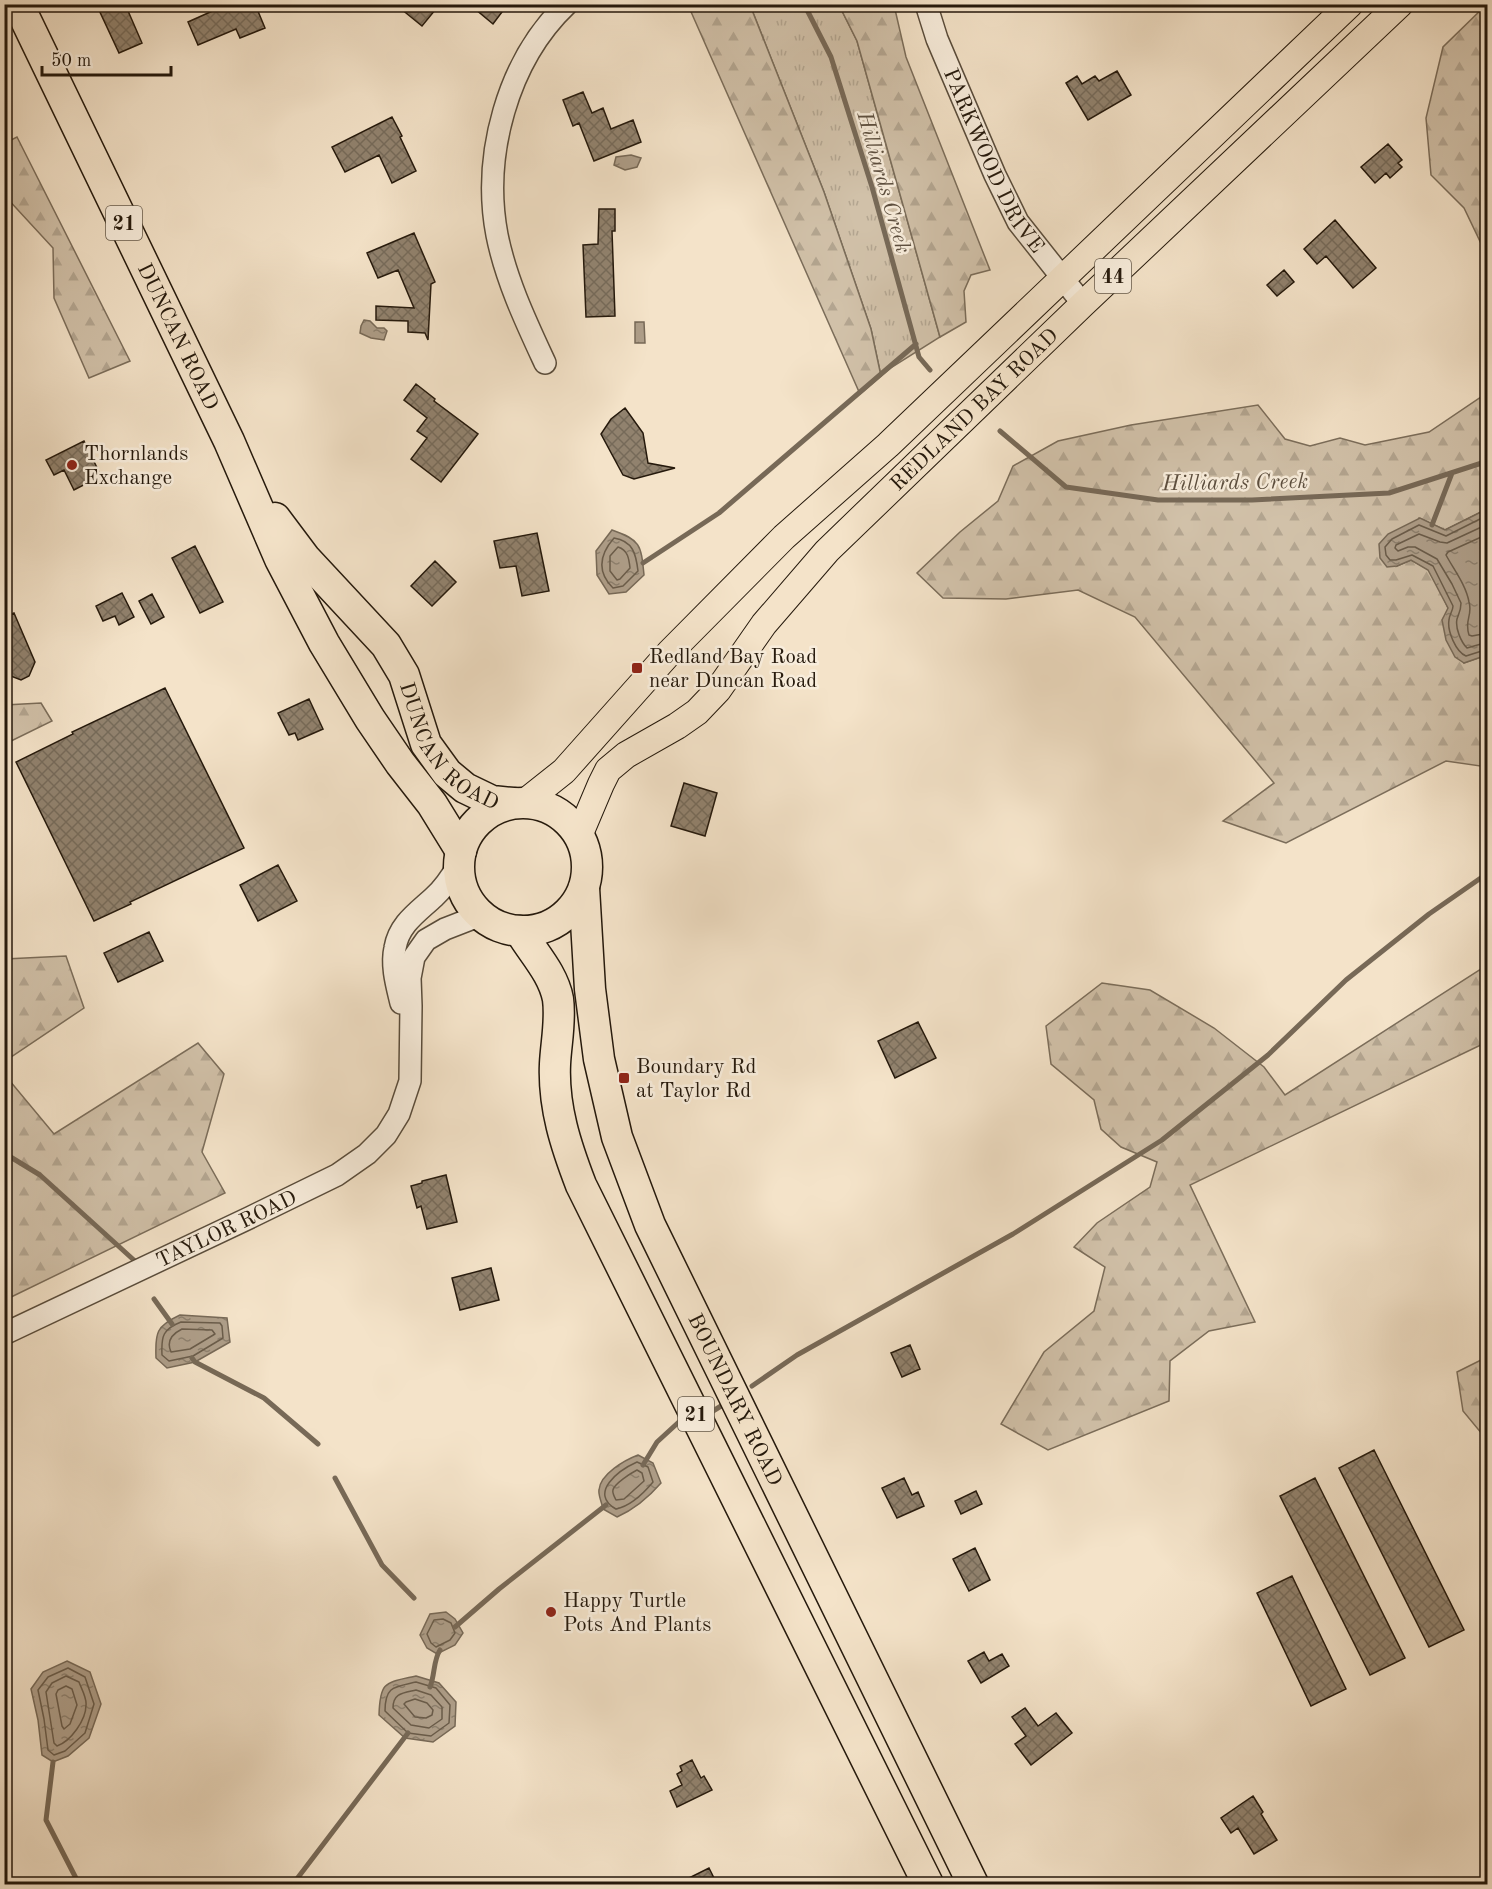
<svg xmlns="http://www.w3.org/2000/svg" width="1492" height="1889" viewBox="0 0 1492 1889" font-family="'Old Standard TT',serif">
	<defs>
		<pattern id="grass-tufts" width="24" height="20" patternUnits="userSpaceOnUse" patternTransform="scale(1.5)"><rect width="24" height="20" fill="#d1c1a9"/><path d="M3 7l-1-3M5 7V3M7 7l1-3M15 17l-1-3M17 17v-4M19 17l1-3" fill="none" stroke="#b3a590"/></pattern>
		<pattern id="forest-firs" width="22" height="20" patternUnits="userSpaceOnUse" patternTransform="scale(1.5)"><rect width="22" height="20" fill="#d1c1a9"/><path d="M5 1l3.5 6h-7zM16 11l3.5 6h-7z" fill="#b3a590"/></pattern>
		<pattern id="water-ripples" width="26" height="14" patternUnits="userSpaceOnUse" patternTransform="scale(1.5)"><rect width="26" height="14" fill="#ae9e89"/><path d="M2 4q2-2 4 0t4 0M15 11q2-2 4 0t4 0" fill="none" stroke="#8d806e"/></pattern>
		<pattern id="building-cross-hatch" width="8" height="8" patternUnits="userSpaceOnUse" patternTransform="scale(1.5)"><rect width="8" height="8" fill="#91826e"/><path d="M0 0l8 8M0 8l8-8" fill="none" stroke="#766a59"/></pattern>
	</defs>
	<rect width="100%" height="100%" fill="#f4e3c9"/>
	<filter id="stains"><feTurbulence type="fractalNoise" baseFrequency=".00333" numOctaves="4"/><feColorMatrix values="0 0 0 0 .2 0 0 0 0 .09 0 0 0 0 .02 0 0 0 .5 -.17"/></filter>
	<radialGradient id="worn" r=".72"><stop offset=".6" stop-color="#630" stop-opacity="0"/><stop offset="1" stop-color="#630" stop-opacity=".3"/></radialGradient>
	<path fill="url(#grass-tufts)" stroke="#7b6d5a" stroke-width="1.5" d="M750 5H839L857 41 940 337 892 367 881 376 871 329 824 192Z"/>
	<path fill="url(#forest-firs)" stroke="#7b6d5a" stroke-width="1.5" d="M688 5H750L824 192 871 329 881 376 860 394Z
		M839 5H894L906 57 990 270 971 275 964 291 966 322 940 337 857 41Z
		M1486 5H1488L1487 270V256L1464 208 1431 175 1426 118 1443 47Z
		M17 137 130 361 89 378 54 298 53 248 5 196V143Z
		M1487 393V509L1445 530 1419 518 1397 566 1411 560 1428 569 1440 590 1448 608 1464 663 1487 655V767L1446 761 1286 843 1223 821 1274 783 1135 617 1078 590 1006 599 943 598 917 573 960 532 998 501 1013 466 1058 441 1131 425 1258 405 1285 439 1310 446 1340 438 1365 445 1429 432Z
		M41 703 52 721 5 744V705Z
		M66 956 84 1008 5 1061V959Z
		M1487 965V1042L1190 1185 1255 1322 1209 1331 1170 1361 1169 1401 1048 1450 1001 1424 1044 1352 1094 1311 1105 1267 1074 1247 1097 1223 1150 1187 1157 1162 1121 1147 1101 1129 1094 1100 1051 1064 1046 1026 1102 983 1150 990 1214 1028 1264 1067 1285 1095Z
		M198 1043 224 1074 202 1152 225 1193 5 1300V1075L54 1134Z
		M1487 1357V1440L1463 1411 1457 1372Z"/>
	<path fill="url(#water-ripples)" stroke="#776957" stroke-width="1.5" d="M631 155 641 158 637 167 625 170 614 165 616 157Z
		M364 320 370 321 377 328H384L387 331 384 340 371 338 360 333 361 326Z
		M635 322H644L645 343H635Z
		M1487 509V655L1464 663 1455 657 1446 640 1442 620 1448 608 1428 570 1411 560 1397 566 1387 567 1380 558 1379 544 1388 534 1420 518 1445 530Z
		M612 530C641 540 641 545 644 575L626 592 609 594 597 575 596 551Z
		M180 1315 227 1318 230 1342 195 1362 167 1368 156 1358C155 1333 156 1326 180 1315Z
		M638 1455 653 1463 661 1483C648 1498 635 1509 617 1517L603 1509C602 1503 598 1495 599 1490 600 1474 625 1460 638 1455Z
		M446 1612 455 1619 463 1633 455 1645 437 1654 427 1648 420 1635 430 1614Z
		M67 1661 90 1672 101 1704 89 1738 68 1756 53 1762 42 1755 38 1720 31 1689 43 1672Z
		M416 1676 439 1683 456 1702 455 1726 433 1742 405 1738 379 1715C380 1681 385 1683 416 1676Z"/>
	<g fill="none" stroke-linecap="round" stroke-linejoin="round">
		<path stroke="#6a5c4a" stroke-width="1.5" d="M1488 515 1446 536 1419 525 1392 539 1385 547 1386 555 1390 560H1396L1412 555 1433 566 1453 606C1453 611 1449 615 1449 620 1447 631 1456 652 1466 656L1488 649
			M1488 524 1447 543 1440 542 1419 534 1396 545 1395 548 1398 551 1408 547H1415L1437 559 1452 584 1461 603C1461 610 1459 613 1457 619 1455 628 1461 642 1467 648L1488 642
			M1488 534 1448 552 1446 555C1454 570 1466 585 1469 602 1473 615 1464 620 1469 635L1472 636 1488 633
			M614 538C633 541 636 554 638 571L623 586 613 588C596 571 600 554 614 538Z
			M618 547C628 550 629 559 630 568L620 579 617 580 610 571V556Z
			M181 1322 220 1323 222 1326 223 1338 193 1356 169 1361 162 1355C161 1336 163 1329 181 1322Z
			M182 1329 212 1330 215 1334 190 1349 171 1352C166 1341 172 1334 182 1329Z
			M637 1462 648 1467 653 1482C643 1494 631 1506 616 1509 588 1493 619 1470 637 1462Z
			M637 1470 642 1473 644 1481 624 1499 616 1500C615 1498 612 1493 613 1490 614 1484 631 1473 637 1470Z
			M443 1619 451 1623 455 1633 450 1640 436 1647 431 1643 427 1634 434 1620Z
			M68 1668 85 1677 94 1704 85 1733 65 1751 54 1755 48 1750 44 1719 38 1690 48 1677Z
			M66 1676 79 1682C81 1688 87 1698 86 1705 86 1720 71 1741 57 1746L54 1743 46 1692 52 1683Z
			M416 1682 436 1688 450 1705 449 1723 431 1736 408 1733 385 1711C385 1686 394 1687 416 1682Z
			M66 1686 72 1689 77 1705 70 1724 64 1729 62 1726 56 1694 58 1690Z
			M416 1690 431 1695 442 1707V1719L429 1728 411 1725 393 1708C393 1693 403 1693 416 1690Z
			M415 1699 427 1703 433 1710 432 1715 426 1718 415 1717 404 1704 406 1702Z"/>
		<path stroke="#776957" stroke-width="5" d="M804 4 831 57 872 187 919 357 930 370
			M1000 431 1066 487 1158 500H1252L1389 493 1488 461
			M1432 525 1452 473
			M643 563 719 513 916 344
			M4 1153 40 1175 136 1262
			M154 1299 172 1324
			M192 1358 195 1362 264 1398 318 1444
			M752 1386 797 1355 1013 1234 1162 1140 1268 1055 1346 980 1429 914 1488 873
			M713 1411 726 1403
			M643 1465 657 1442 681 1420
			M335 1478 382 1565 414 1598
			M455 1627 499 1589 606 1505
			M430 1687C435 1675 433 1661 440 1650
			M53 1762 46 1820 79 1884
			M293 1884 408 1733"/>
	</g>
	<path fill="url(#building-cross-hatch)" stroke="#25190c" stroke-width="1.5" d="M112 4H125L142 43 119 53 99 10Z
		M228 4H255L265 28 240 38 236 29 198 45 188 22Z
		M395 4H440L422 26Z
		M469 4H508L493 24Z
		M1117 71 1131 95 1088 120 1066 83 1077 76 1082 84 1095 76 1099 81Z
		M583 92 592 113 603 108 611 129 633 120 641 142 594 161 579 123 573 126 563 100Z
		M392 117 402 136 400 137 416 171 392 183 379 155 345 172 332 147Z
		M1388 144 1402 160 1398 163 1402 167 1390 178 1386 173 1375 183 1361 167Z
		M599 209H615V231H612L615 316 586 317 583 245 598 244Z
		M1335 220 1376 268 1353 288 1326 256 1317 264 1304 249Z
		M414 233 435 282 431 284 428 340 425 333 408 332V321L376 320V306L414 308 398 270 378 278 367 253Z
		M1284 270 1294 282 1277 296 1267 285Z
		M416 384 435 399 434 401 478 434 441 482 411 459 427 438 417 431 427 418 404 400Z
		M625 408 643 433 648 463 675 468 634 479 623 475 601 434 611 419Z
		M84 441 101 476 74 490 64 470 54 475 46 460Z
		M537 533 549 591 522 596 516 566 500 568 494 541Z
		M195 546 223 602 200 613 172 558Z
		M435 561 456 582 432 606 411 586Z
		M122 593 134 617 119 625 115 616 103 621 96 606Z
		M152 594 164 617 151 624 139 601Z
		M14 613 35 662 29 676 21 680 8 675 4 668V617Z
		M165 688 244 848 130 902 131 904 94 921 16 762 73 734 72 732Z
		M309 699 323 729 298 740 295 733 289 735 278 713Z
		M684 783 717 793 705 836 671 826Z
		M278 865 297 901 258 921 240 885Z
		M149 932 163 961 118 982 104 953Z
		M918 1022 936 1058 895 1078 878 1041Z
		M446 1175 457 1222 427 1229 421 1206 417 1208 411 1186 422 1183V1181Z
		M491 1268 499 1300 460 1310 452 1278Z
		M910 1345 920 1369 902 1377 891 1353Z
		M1374 1450 1464 1630 1429 1647 1339 1468Z
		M904 1478 912 1495 918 1492 924 1506 897 1518 882 1488Z
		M1315 1478 1405 1658 1370 1675 1280 1496Z
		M976 1491 982 1504 961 1514 955 1501Z
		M975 1548 990 1580 969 1591 953 1559Z
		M1292 1576 1346 1689 1311 1706 1257 1593Z
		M984 1652 989 1661 1002 1654 1009 1666 981 1683 968 1661Z
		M1025 1708 1038 1726 1056 1713 1072 1733 1031 1765 1015 1744 1026 1736 1012 1717Z
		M692 1760 701 1778 704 1776 712 1790 677 1807 670 1791 682 1785 677 1774 682 1771 680 1766Z
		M1253 1796 1263 1812 1261 1814 1277 1840 1254 1854 1238 1828 1231 1833 1221 1818Z
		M709 1868 717 1884H677Z"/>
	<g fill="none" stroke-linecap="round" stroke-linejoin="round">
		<g stroke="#594c3b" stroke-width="24">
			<g id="minor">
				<path id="s1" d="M926 4 937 39 957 86 995 175 1018 222 1083 304"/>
				<path d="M545 363C526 322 506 280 497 235 482 156 507 61 567 4"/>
				<path d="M401 1003C397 986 391 966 395 948 399 924 418 912 434 897 445 887 452 876 459 864"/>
				<path id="s2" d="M4 1334 251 1217 337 1175 367 1154 386 1135 399 1114 410 1081 411 1006 410 978 414 957 426 940 445 929 481 915"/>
			</g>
		</g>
		<g stroke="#25190c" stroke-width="28">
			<g id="major">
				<path d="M525 802 564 771 670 652 784 537 888 445 1350 4"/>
				<path id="s3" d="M579 836 601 784 608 770 626 755 677 726 697 712 718 690 764 624 827 551 1083 304 1400 4"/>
			</g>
		</g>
		<g stroke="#25190c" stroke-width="33">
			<g id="highway">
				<path id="s4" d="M18 4 229 441 280 559 324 643 370 719 400 763 432 804 461 851"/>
				<path id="s5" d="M275 518 305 558 386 645 404 675 426 744 447 773 465 788 492 801 513 803"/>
				<circle cx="523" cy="867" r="64"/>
				<path id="s6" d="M584 888 590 989 599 1059 617 1137 650 1225 973 1884"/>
				<path d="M520 931C533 953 553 973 558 999 561 1021 556 1043 555 1064 553 1107 566 1146 581 1185L928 1884"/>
			</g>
		</g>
		<use href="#minor" stroke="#f8eddc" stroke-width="21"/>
		<use href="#major" stroke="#f4e3c9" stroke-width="26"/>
		<use href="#highway" stroke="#f4e3c9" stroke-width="30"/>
	</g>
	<g fill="#8f2418" stroke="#f8eddc" stroke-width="2">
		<circle cx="72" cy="465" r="6"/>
		<rect x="631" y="662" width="12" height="12" rx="3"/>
		<rect x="618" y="1072" width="12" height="12" rx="3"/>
		<circle cx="551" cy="1612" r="6"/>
	</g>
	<g text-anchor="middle" stroke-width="5" stroke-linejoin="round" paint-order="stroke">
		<g fill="#f8eddc" stroke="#64594a" stroke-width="1.5">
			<rect x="106" y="206" width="36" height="34" rx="4.5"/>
			<rect x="1095" y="259" width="36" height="34" rx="4.5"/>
			<rect x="678" y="1397" width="36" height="34" rx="4.5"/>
		</g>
		<g font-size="20" font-weight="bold" fill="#25190c">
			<text x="124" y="230">21</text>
			<text x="1113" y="283">44</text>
			<text x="696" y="1421">21</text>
		</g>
		<g font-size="21" fill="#25190c" stroke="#f8eddc">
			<text dy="7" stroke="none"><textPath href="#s1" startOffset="171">PARKWOOD DRIVE</textPath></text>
			<text dy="7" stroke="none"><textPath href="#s4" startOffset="369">DUNCAN ROAD</textPath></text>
			<text dy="7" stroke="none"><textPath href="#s3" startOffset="590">REDLAND BAY ROAD</textPath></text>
			<text dy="7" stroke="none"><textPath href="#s5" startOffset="292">DUNCAN ROAD</textPath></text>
			<text dy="7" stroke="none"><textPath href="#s2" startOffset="246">TAYLOR ROAD</textPath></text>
			<text dy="7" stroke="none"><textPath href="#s6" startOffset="540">BOUNDARY ROAD</textPath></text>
		</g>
		<g font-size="21" fill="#25190c" stroke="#f8eddc" text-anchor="start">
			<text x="84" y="460">Thornlands<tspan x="84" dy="24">Exchange</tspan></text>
			<text x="649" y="663">Redland Bay Road<tspan x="649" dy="24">near Duncan Road</tspan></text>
			<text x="636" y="1073">Boundary Rd<tspan x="636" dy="24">at Taylor Rd</tspan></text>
			<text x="563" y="1607">Happy Turtle<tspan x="563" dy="24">Pots And Plants</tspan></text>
		</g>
		<g font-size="22" font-style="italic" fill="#5c4e3e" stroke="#f8eddc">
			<text transform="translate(885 182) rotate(74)" y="8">Hilliards Creek</text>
			<text transform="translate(1235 481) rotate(-1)" y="8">Hilliards Creek</text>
		</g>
	</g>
	<rect width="1492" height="1889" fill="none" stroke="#f4e3c9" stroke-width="24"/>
	<rect x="6" y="6" width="1480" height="1877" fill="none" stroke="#25190c" stroke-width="3"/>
	<rect x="12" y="12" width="1468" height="1865" fill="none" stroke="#25190c" stroke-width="1.5"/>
	<path d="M42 66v9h129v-9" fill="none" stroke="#25190c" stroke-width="3"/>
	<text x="51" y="66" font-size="18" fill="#25190c" stroke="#f8eddc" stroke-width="4.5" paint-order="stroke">50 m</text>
	<rect width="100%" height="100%" filter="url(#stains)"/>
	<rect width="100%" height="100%" fill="url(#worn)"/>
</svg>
